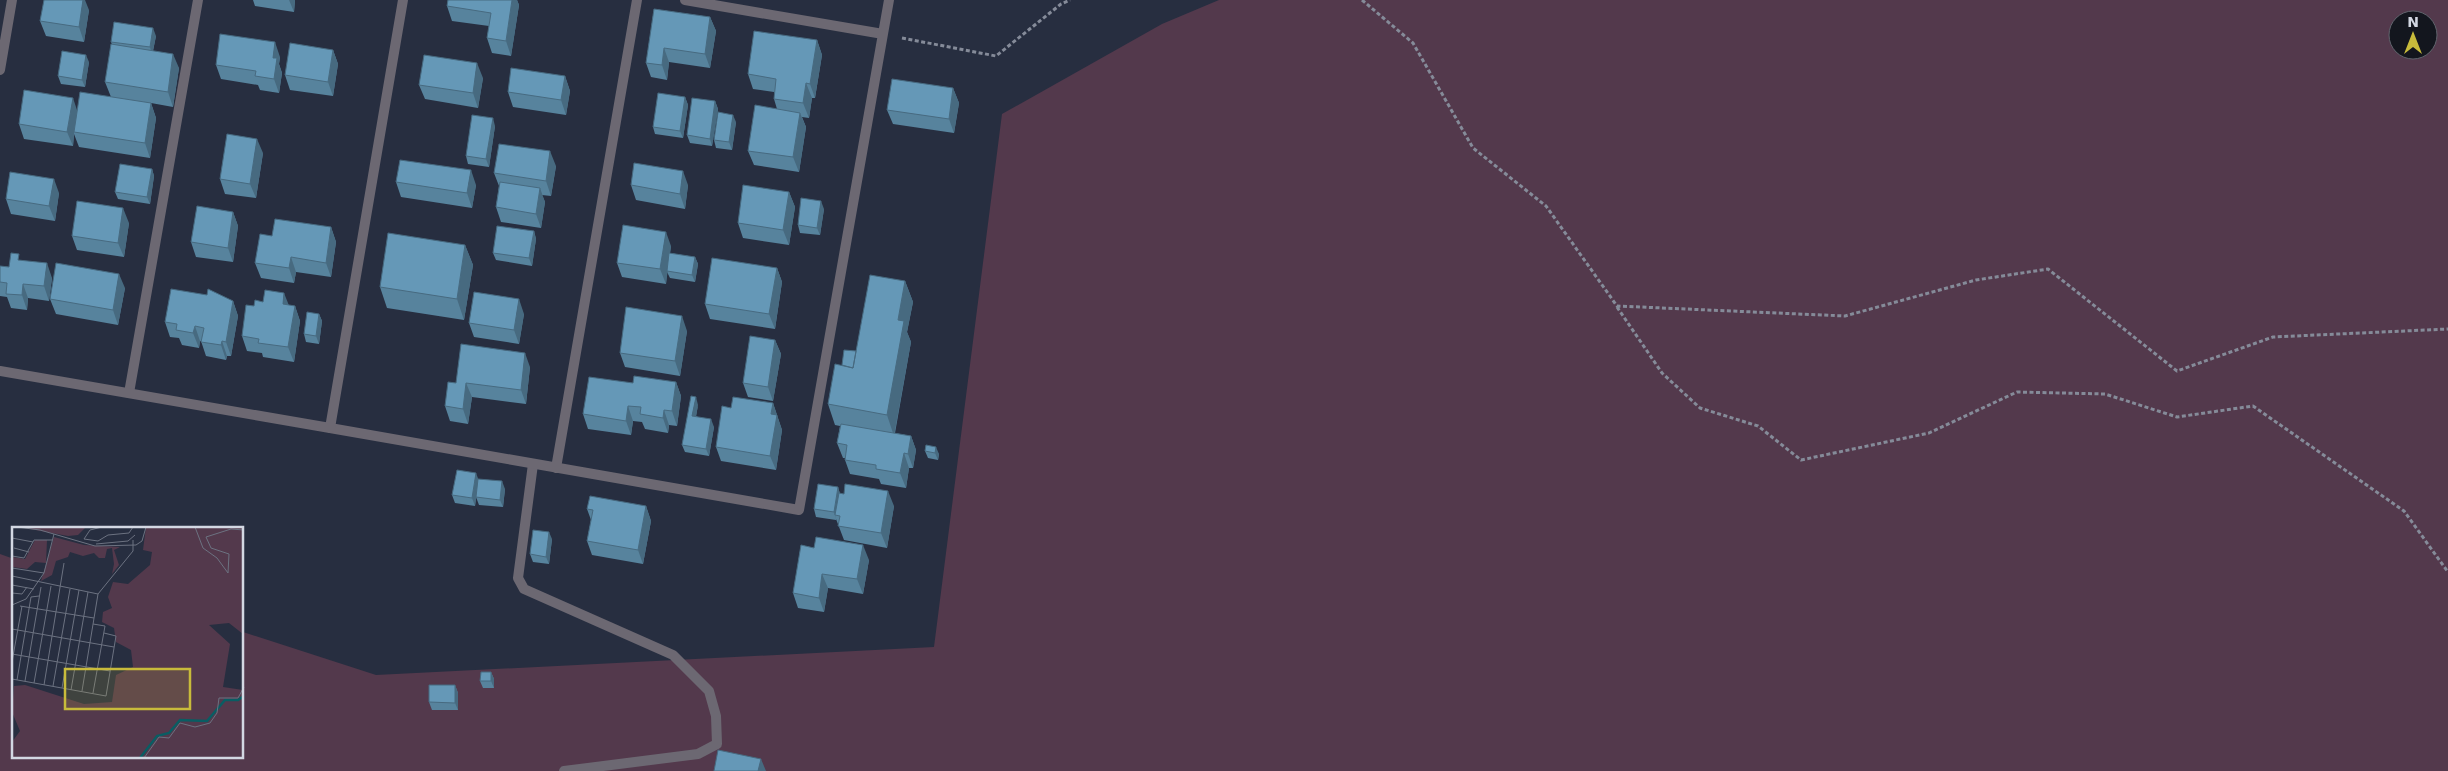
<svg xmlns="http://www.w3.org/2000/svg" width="2448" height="771" viewBox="0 0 2448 771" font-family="'DejaVu Sans',sans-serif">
	<rect width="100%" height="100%" fill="#272e40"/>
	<path fill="#53394c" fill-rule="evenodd" d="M1219 0H2448V771H0V554L14 559V757H242L243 632 376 675 934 647 1002 114 1162 24ZM2398 20H2428V50H2398Z"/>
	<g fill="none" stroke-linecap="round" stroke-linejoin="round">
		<path stroke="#858b99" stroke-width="3" stroke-dasharray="4 2.5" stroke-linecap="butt" d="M1362 0 1413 43 1473 148 1546 206 1617 306 1845 316 1976 280 2048 269 2177 371 2273 337 2448 329
			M902 38 996 56 1061 4 1070 0
			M1617 307 1662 373 1700 408 1758 426 1801 460 1929 433 2017 392 2105 394 2177 417 2253 406 2404 511 2448 572"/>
		<path stroke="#6c6872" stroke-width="10" d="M533 464 518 578 524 589 673 655 709 691 716 716 717 744 698 754 564 771"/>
		<path stroke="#6c6872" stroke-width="10" d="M685 0 883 34
			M0 70 12 0
			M129 393 198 0
			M330 428 799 510 889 0
			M556 468 637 0"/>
		<path stroke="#6c6872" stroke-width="10" d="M0 371 330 428 403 0"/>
	</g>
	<path fill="#57839d" d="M253 0H295L294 12 255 6Z
		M448 0H517L519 5 511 56 492 53 487 38 489 26 452 21 447 6Z
		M654 9 710 17 716 31 710 68 669 62 667 80 651 77 646 63Z
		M89 10 84 42 46 36 40 21Z
		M156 36 153 51 179 68 173 107 151 103 156 118 150 158 79 147 74 134 73 146 24 139 19 124 77 111 111 97 105 82 112 44 111 42Z
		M817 40 822 55 815 98H812L809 118 802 117 806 127 799 172 754 165 748 151 777 109 774 99V92L753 89 748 74Z
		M333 50 338 64 333 96 290 90 285 75Z
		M280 57 279 64 282 73 279 93 260 90 258 85 221 79 216 65Z
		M89 62 85 87 61 84 58 76Z
		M565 76 570 91 566 115 513 107 508 92Z
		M483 78 478 108 425 99 419 85Z
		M953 88 959 103 954 133 893 124 887 110Z
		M685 97 688 105 683 138 655 134 653 127Z
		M715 101 718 109 712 146 690 143 687 135Z
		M736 122 732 150 716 148 714 140Z
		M495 126 489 167 468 164 466 156Z
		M263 153 256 198 225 194 220 179Z
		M556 166 551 196 542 195 545 202 541 228 501 222 496 207 499 186 494 173Z
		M152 169 154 176 150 204 118 199 115 192Z
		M396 182 476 185 472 208 401 197Z
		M631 185H688L685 209 636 200Z
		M789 192 795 207 789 245 743 238 738 223Z
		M59 193 55 221 11 214 6 199Z
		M824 209 820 235 800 233 798 225Z
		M233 212 238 226 233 262 196 257 191 242Z
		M129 223 124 257 77 250 72 236Z
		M331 227 336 242 331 277 296 272 294 283 261 278 255 263 272 236Z
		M534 231 536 239 532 266 496 260 493 253Z
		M465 245 473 265 464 320 387 308 380 287Z
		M671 246 670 253 695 257 698 264 695 282 670 278 667 272 666 284 622 277 617 263Z
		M21 260 52 278 49 301 28 298 27 310 11 308 7 297 0 296V266L9 267Z
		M777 268 782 282 775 329 710 319 705 304Z
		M905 281 913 302 907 332 911 342 895 433 911 436 916 450 913 468H909L906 488 881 484 879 479 850 474 845 460V458H843L837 443 840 426 835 425 828 404 842 365 856 351Z
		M125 288 118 325 56 314 50 299Z
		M233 301 238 316 231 356H227L226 360 206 356 201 341H200L199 348 182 345 179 338 170 337 165 322Z
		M263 302 295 306 300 321 294 362 263 357 262 353 247 351 242 336 254 306Z
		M319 314 322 321 319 344 306 342 304 334Z
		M524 314 519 344 474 337 469 323Z
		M687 331 680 376 625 367 620 353Z
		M775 340 781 354 773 401 748 397 743 383Z
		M530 367 526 404 472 397 468 424 450 421 445 406 456 383Z
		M676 382 681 396 677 426 669 425 668 433 645 429 642 422 633 421 631 435 588 429 583 414Z
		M773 403 782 430 776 470 721 461 716 447 731 408Z
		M698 405 696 416 714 427 709 456 685 452 682 445Z
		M926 445 939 454 938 460 928 458 925 451Z
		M478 479 505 489 503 507 479 505 476 497 475 506 455 503 452 495Z
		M838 487 840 494 894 506 887 548 844 540 836 519V520L816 517 814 509Z
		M646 506 651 521 643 564 592 555 587 541 591 520 587 509Z
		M552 539 549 564 533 562 530 554Z
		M801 545 869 560 863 594 828 588 824 612 798 608 793 593Z
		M491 672 494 679V688H483L480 681Z
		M455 685 458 693V710H432L429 702Z"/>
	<path fill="#476a80" d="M83 0H85L89 10 84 42 79 27Z
		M289 0H295L294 12Z
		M512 0H517L519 5 511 56 506 41Z
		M710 17 716 31 710 68 705 54Z
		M153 28 156 36 152 55 150 47Z
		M817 40 822 55 815 98 810 84Z
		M275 42 280 57 279 64 282 73 279 93 274 79 273 58Z
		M664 48 669 62 667 80 662 65Z
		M333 50 338 64 333 96 328 82Z
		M173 54 179 68 173 107 168 92Z
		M86 55 89 62 85 87 82 80Z
		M477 63 483 78 478 108 473 93Z
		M565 76 570 91 566 115 561 100Z
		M806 83 812 98 809 118 803 103Z
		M953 88 959 103 954 133 949 119Z
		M685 97 688 105 683 138 680 131Z
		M73 98 78 113 74 132V134L73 146 67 132Z
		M715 101 718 109 712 146 710 139Z
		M151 103 156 118 150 158 145 143Z
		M800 113 806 127 799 172 793 157Z
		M733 115 736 122 732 150 729 142Z
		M493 118 495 126 489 167 486 159Z
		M257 139 263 153 256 198 250 184Z
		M550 151 556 166 551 196 546 181Z
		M152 169 154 176 150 204 147 197Z
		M471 170 476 185 472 208 467 193Z
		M683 171 688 185 685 209 680 194Z
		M54 179 59 193 55 221 49 206Z
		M540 188 545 202 541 228 536 214Z
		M789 192 795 207 789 245 783 230Z
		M821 201 824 209 820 235 817 228Z
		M123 208 129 223 124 257 118 243Z
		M233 212 238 226 233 262 228 248Z
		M331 227 336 242 331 277 326 263Z
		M534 231 536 239 532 266 529 258Z
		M666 232 671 246 666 284 660 269Z
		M465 245 473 265 464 320 457 299Z
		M291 257 296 272 294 283 289 268Z
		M695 257 698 264 695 282 692 275Z
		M47 263 52 278 49 301 44 286Z
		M777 268 782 282 775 329 769 314Z
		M119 274 125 288 118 325 113 310Z
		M905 281 913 302 907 332 911 342 894 436 887 415 898 320Z
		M23 284 28 298 27 310 22 295Z
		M284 293 290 308 283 304Z
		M519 299 524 314 519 344 514 330Z
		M233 301 238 316 231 356 226 342Z
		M295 306 300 321 294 362 288 347Z
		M319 314 322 321 319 344 316 336Z
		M682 316 687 331 680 376 675 361Z
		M195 326 200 341 199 348 193 333Z
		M775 340 781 354 773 401 768 387Z
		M222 341 227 356 226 360 221 345Z
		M525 353 530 367 526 404 521 390Z
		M676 382 681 396 677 426 672 411Z
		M466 383 472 397 468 424 463 409Z
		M696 397 698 405 695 423 692 416Z
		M773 403 782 430 776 470 770 456 771 414Z
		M628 406 633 421 631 435 626 421Z
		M664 410 669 425 668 433 663 418Z
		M711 419 714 427 709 456 706 449Z
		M911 436 916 450 913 468 908 454Z
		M936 447 939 454 938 460 935 453Z
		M904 453 909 468 906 488 900 473Z
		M476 473 479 481 475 506 472 498Z
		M502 481 505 489 503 507 500 500Z
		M838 487 840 494 835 515 836 520 834 512Z
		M888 491 894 506 887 548 881 533Z
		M646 506 651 521 643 564 638 550Z
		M549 532 552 539 549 564 546 557Z
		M863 545 869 560 863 594 857 579Z
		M822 574 828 588 824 612 819 598Z
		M491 672 494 679V688L491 681Z
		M455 685 458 693V710L455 703Z
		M761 759 766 771H758Z"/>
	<path fill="#6598b7" stroke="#476a80" d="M44 0H83L79 27 40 21Z
		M448 0H512L506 41 487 38 491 13 447 6Z
		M654 9 710 17 705 54 664 48 662 65 646 63Z
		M114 22 153 28 150 47 111 42Z
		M754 31 817 40 810 84 806 83 803 103 774 99 776 79 748 74Z
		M220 34 275 42 273 58H277L274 79 255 76 256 71 216 65Z
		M290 43 333 50 328 82 285 75Z
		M111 44 173 54 168 92 105 82Z
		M62 51 86 55 82 80 58 76Z
		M424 55 477 63 473 93 419 85Z
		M511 68 565 76 561 100 508 92Z
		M892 79 953 88 949 119 887 110Z
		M24 90 73 98 67 132 19 124Z
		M80 92 151 103 145 143 74 132Z
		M658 93 685 97 680 131 653 127Z
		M692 98 715 101 710 139 687 135Z
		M755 105 800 113 793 157 748 151Z
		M718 112 733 115 729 142 714 140Z
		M472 115 493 118 486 159 466 156Z
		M227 134 257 139 250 184 220 179Z
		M499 144 550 151 546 181 494 173Z
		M400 160 471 170 467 193 396 182Z
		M634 163 683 171 680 194 631 185Z
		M120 164 152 169 147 197 115 192Z
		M10 172 54 179 49 206 6 199Z
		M500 182 540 188 536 214 496 207Z
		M743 185 789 192 783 230 738 223Z
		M801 198 821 201 817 228 798 225Z
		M77 201 123 208 118 243 72 236Z
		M197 206 233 212 228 248 191 242Z
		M275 219 331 227 326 263 291 257 289 268 255 263 260 234 272 236Z
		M623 225 666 232 660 269 617 263Z
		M497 226 534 231 529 258 493 253Z
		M388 233 465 245 457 299 380 287Z
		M11 253 19 254 18 260 47 263 44 286 23 284 22 295 6 294 7 283 0 282V266L9 267Z
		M669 253 695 257 692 275 667 271Z
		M712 258 777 268 769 314 705 304Z
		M56 263 119 274 113 310 50 299Z
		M870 275 905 281 898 320 904 321 887 415 828 404 835 364 853 368Z
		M171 289 207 295 208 289 233 301 226 342 222 341 221 345 201 342 204 328 195 326 193 333 176 330 177 324 165 322Z
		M265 290 284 293 283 304 295 306 288 347 258 343 259 339 242 336 246 305 254 306 255 300 263 302Z
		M474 292 519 299 514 330 469 323Z
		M626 307 682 316 675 361 620 353Z
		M307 312 319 314 316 336 304 334Z
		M750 336 775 340 768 387 743 383Z
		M461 344 525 353 521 390 466 383 463 409 445 406 448 382 456 383Z
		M844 350 856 351 853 368 842 365Z
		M634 376 676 382 672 411 664 410 663 418 640 414 641 407 628 406 626 421 583 414 589 377 633 383Z
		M691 396 696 397 692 416 711 419 706 449 682 445Z
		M733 397 773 403 771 414 777 415 770 456 716 447 722 406 731 408Z
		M841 424 911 436 908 454 904 453 900 473 876 469V465L845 460 847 445 837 443Z
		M926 445 936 447 935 453 925 451Z
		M457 470 476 473 472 498 452 495Z
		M478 479 502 481 500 500 476 497Z
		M818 484 838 487 834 512 814 509Z
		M845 484 888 491 881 533 838 526 840 516 835 515 839 493 844 494Z
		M590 496 646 506 638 550 587 541 593 510 587 509Z
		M533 530 549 532 546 557 530 554Z
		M816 537 863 545 857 579 822 574 819 598 793 593 801 545 814 548Z
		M481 672H491V681H480Z
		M429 685H455V703L429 702Z
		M718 750 761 759 758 771H714Z"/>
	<g transform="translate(12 527)">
		<rect width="231" height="231" fill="#272e40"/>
		<path d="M7 0H74L66 8 56 9ZM134 0H231V107L217 96 197 98 218 117 211 160 231 163V231H0V215L8 204 0 185 2 159 13 158 72 177 100 175 104 148 121 140 119 123 104 115 102 101 90 95 91 85 100 81 96 70 101 55 116 57 138 38 140 25 131 23ZM42 10 72 18 108 20 102 23 107 38 100 47 102 37 100 21 95 22 93 31H87L82 26 71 29 58 25 56 30 44 34 40 48 29 54ZM23 13H35L34 36 23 35 15 42 0 40V30L13 32Z" fill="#53394c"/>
		<path fill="none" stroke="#095d63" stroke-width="2.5" d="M128 231 145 209 157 206 168 193 195 194 213 173H226L232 169"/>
		<path fill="none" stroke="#6c7281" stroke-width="1" d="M5 0 28 3 83 19 124 18 130 14 134 0M90 0 78 3 72 12 86 14 96 8 117 6 121 0M183 0 191 21 205 31 216 46 217 27 199 21 194 10 219 2 232 3M0 11 21 15M0 14V29L12 31 22 13H40M84 17 116 14 123 8M2 21 17 25M0 41 32 46M0 49 86 67M0 58 22 62M0 66 10 67 15 60M0 78 14 72 32 46 42 7M8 79 82 91M81 97 93 99 81 166M0 102 102 120M0 127 98 144M0 135 10 79M0 152 94 169 104 109 92 106M5 153 19 70 27 69M13 154 29 60M22 156 39 59M32 158 52 36M41 159 58 62M50 161 67 63M59 163 76 65M70 164 86 67 121 24V13M132 231 147 210 157 211 168 196 183 200 198 196 205 186 207 171H226L232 160"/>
		<path fill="#c8bb3b" fill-opacity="0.15" stroke="#c8bb3b" stroke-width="2.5" d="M53 142H178V182H53Z"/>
		<rect width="231" height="231" fill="none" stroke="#d3d8e3" stroke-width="2.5"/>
	</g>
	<g transform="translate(2413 35)"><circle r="24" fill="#13161e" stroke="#60646d"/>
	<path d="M0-4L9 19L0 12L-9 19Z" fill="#c8bb3b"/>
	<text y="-8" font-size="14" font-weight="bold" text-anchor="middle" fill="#d3d8e3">N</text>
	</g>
</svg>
